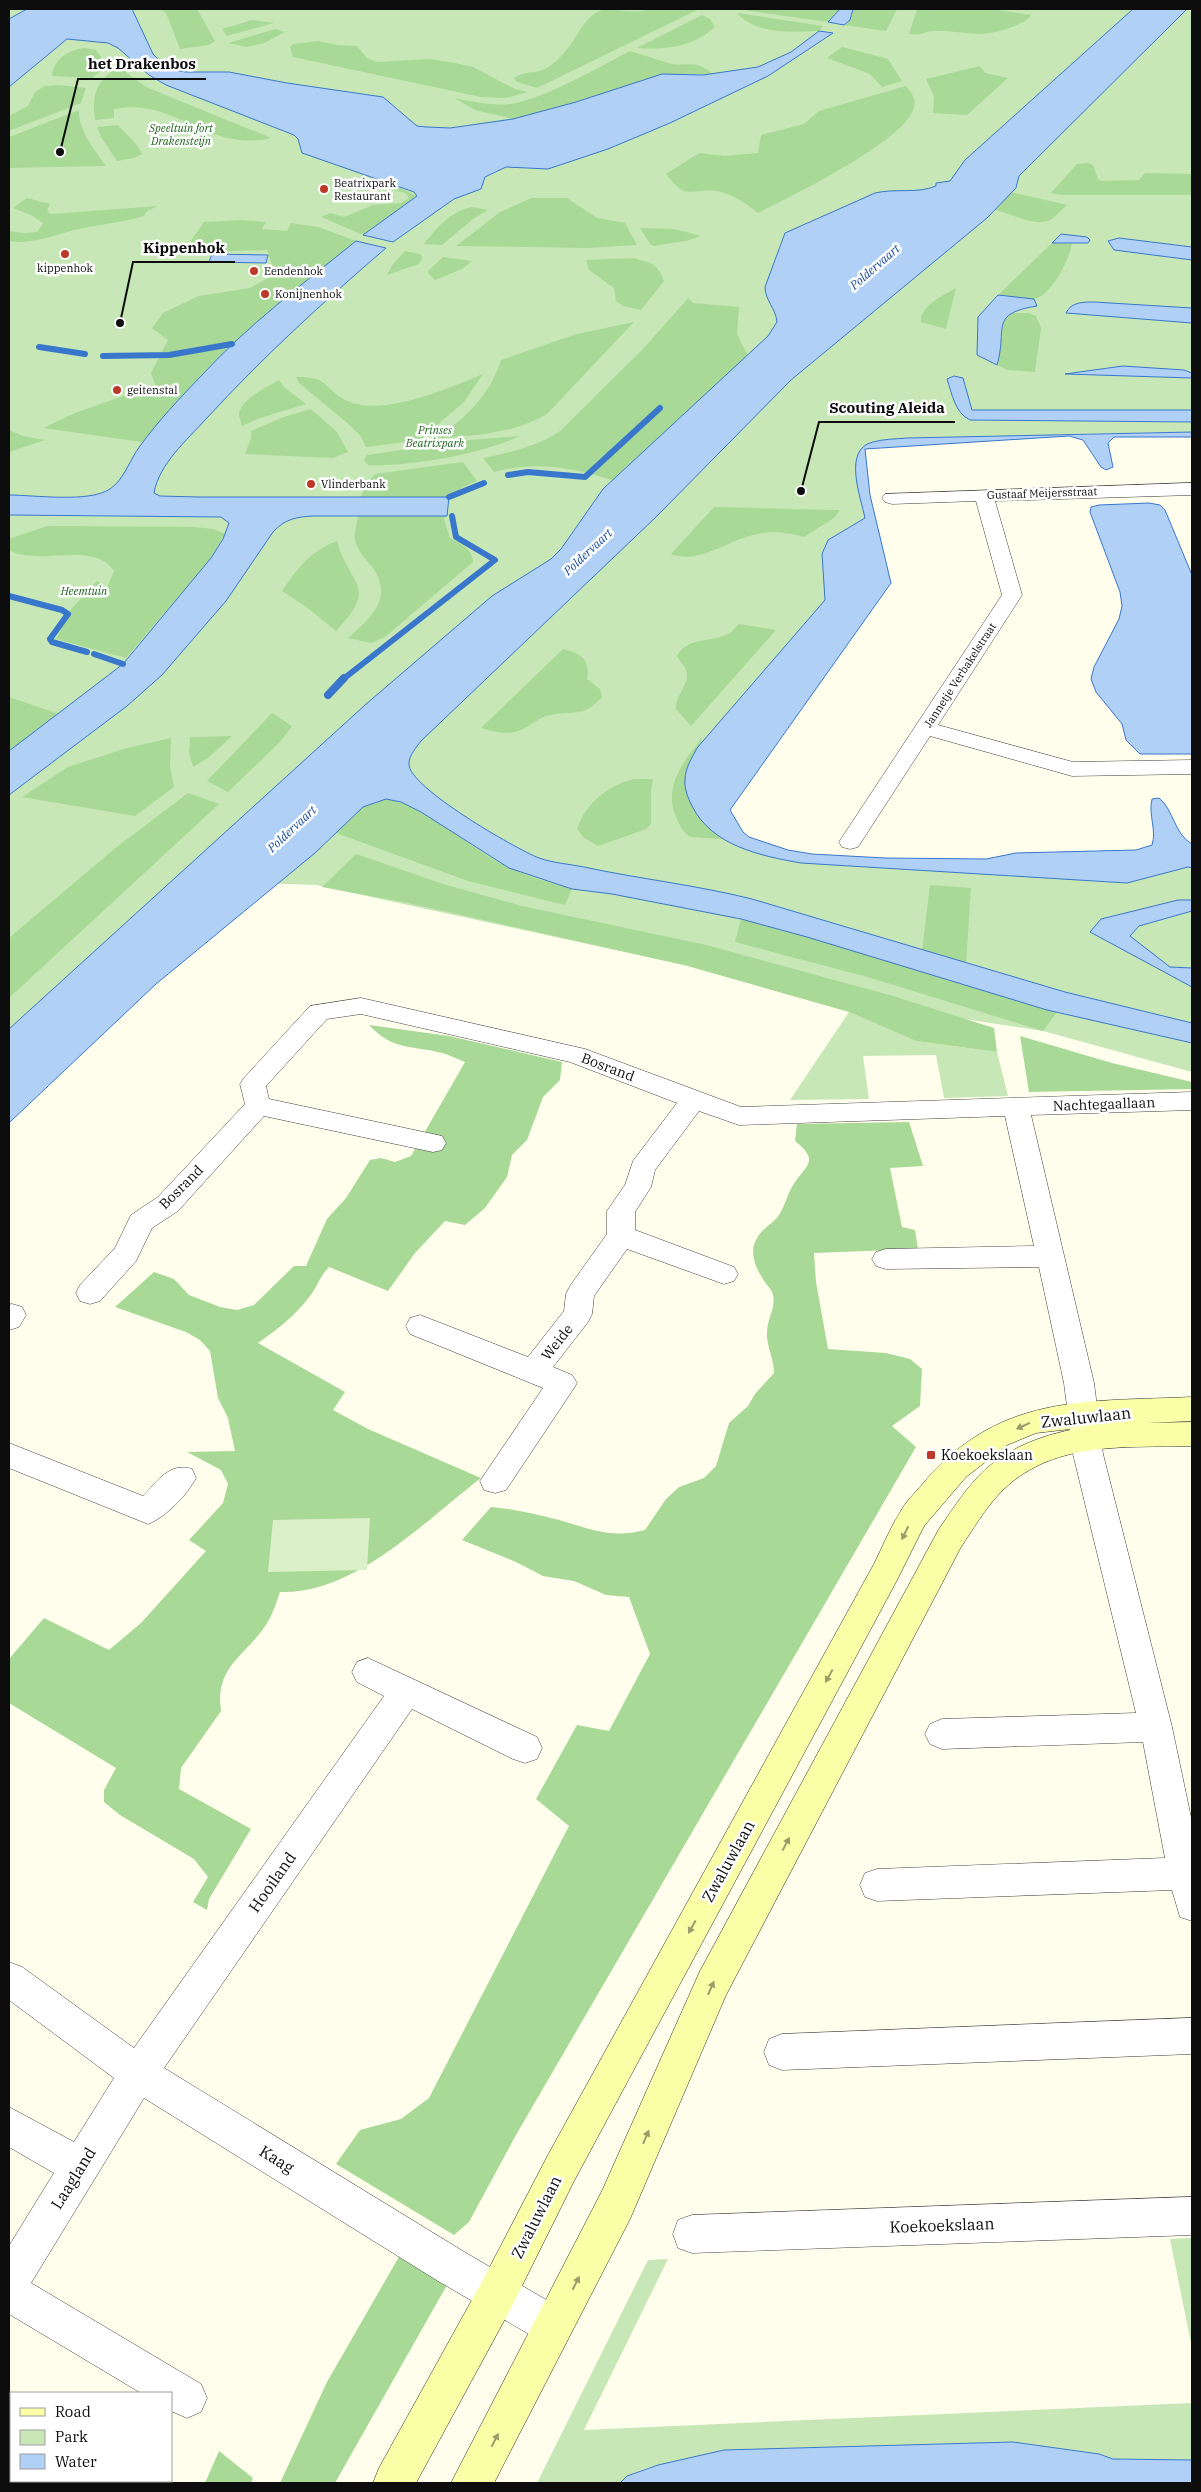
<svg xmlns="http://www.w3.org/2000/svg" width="1201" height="2492" viewBox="0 0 1201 2492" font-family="'IBM Plex Serif',serif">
	<rect width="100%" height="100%" fill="#fffeec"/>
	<path fill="#c7e8b6" d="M9 9H1192V432L1072 434 873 445 863 449 861 459 885 586 715 825 768 850 833 860H1192V1072L1043 1031 853 1002 316 885 174 880 9 1029Z
		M849 1012 916 1041 997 1052 1008 1096 944 1098 936 1055 863 1056 869 1099 790 1100Z
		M1192 2238V2348L1170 2239Z
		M668 2259 584 2430 1192 2403V2460L1113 2459 1099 2454 1013 2442 686 2460C664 2464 636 2467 620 2483H537L648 2260Z"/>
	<path fill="#a8d996" d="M161 9H197L215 41 209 45 180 49 166 13Z
		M650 9H699L537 88 517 82 514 78C523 72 531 73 540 71 550 68 561 57 567 49 578 37 586 13 603 10 619 8 634 15 650 9Z
		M736 9H840L828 22Z
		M853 9H897L886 31 844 25 850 20Z
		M917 9H991L1031 15C1026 22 1019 24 1012 27 979 40 966 30 935 31 924 31 923 36 909 34Z
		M737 13 823 26 819 31C793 32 756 35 737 13Z
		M702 15 710 19 715 27C692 47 666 50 637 48Z
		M252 20 274 23 227 36 222 29Z
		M275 29 285 32 264 43 247 47 228 43Z
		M318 41 337 45 357 46 367 58 377 62 430 59 455 63 473 67 515 89 528 92 505 98 481 97 293 57 290 47 293 44Z
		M842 47 888 59 902 81 882 87 870 74 827 58Z
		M85 48 96 50 107 66 92 78 52 76C53 59 70 49 85 48Z
		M630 51C643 55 655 59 668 63 685 68 696 58 712 74H662L576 102 513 119 475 110 454 98C474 102 496 107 516 103 549 96 599 67 630 51Z
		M980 66 985 73 1008 78 967 115 933 113 934 96 926 79Z
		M119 67 146 87 271 138C207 153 176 97 114 109V118L95 120C91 96 97 79 119 67Z
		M59 85 86 88 81 103 9 131V116L28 106 35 92 45 86Z
		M906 86C911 92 916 98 914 107 909 139 788 198 758 213 747 204 731 193 717 191 688 188 688 202 666 174L699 153 725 156 758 153 761 135 804 124 819 111Z
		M79 110C78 130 95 150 106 166L9 168V137Z
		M118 125 136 144 142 154 134 158 117 161 101 137 97 127Z
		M1088 163 1093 165 1098 179 1102 181 1139 180 1145 173 1192 174V195H1062L1051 193 1077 164Z
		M398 187 417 196 363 235 321 217 331 213 344 217 373 205 401 203 409 198 405 193 388 189Z
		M1011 192 1067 205C1062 209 1057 215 1052 219 1037 229 1011 213 995 210Z
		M27 198 50 204 47 211 51 214 158 206 147 211 144 216C124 222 104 224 84 228 60 232 33 246 9 241V231L24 233 37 232 43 223 31 215 13 208Z
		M531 198H567L597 218 625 223 637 245 587 248 456 246 500 212Z
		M472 207 488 210 473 219 442 245 424 244C437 227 451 211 472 207Z
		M242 220 266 222 262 229 287 231 291 223 318 227 356 241 232 344 202 374 142 442 43 428 75 413 155 385 151 373 168 340 152 328 163 313 199 296 250 288 275 274 267 250 206 252 190 242 204 222Z
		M640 228 674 229 701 236 686 241 653 246 650 244Z
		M1052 243 1072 244C1069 260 1051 297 1033 299 1023 300 1009 295 998 295Z
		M405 251 420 254 423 258 419 264 387 275 393 264Z
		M443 257 472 261 462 269 435 280 427 272Z
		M634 258C651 264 656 261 664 281L641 310 623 306 616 301 614 288 589 270 586 260Z
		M956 288 946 329 921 322C919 306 944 295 956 288Z
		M688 298 693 303 739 307 737 334 748 356 612 480C570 467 537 461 494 472L483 458C511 452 536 447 560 431L643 349Z
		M1010 313H1029L1036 316 1041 328 1035 372 1008 370 997 365 1004 320Z
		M634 322 547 414C513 434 475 435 436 439 467 416 489 397 501 360L577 334Z
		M483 374 464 402 420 440 366 447 360 435 346 422 299 383 296 377C331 376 325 392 350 402 385 416 449 388 483 374Z
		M279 380 284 387 306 404 260 418 242 426C241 422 239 418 239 414 240 400 268 386 279 380Z
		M311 409 337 432 348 452 333 458 245 454 251 438V431L284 417Z
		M9 430 23 436 45 440 9 452Z
		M520 436C481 454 410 467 368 465L364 460 367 455 470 440Z
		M463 462 477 481 463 487 449 497H361L365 485 375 474Z
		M714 507 834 510H840L834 518 804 537C789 533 773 530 757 534 729 539 700 565 671 554Z
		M358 516H447L444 519 450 538C461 544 472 548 473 562L385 637 371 643 348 638C370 618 394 599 373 568 366 558 357 552 355 539 354 532 357 523 358 516Z
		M47 526 195 527 213 529 225 534 211 558 126 658 56 639 67 618 65 616 97 581 107 588 114 571C94 540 38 567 9 550V539Z
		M337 541C349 586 380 585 336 631L309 609 282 591C299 567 309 552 337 541Z
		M739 624 776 630 691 726 676 709C675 695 691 683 686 670 684 665 679 661 677 656 687 636 714 643 730 633 733 630 736 627 739 624Z
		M563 649C580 653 591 659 587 679L600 689 602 697C581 720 572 709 546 716 538 719 530 725 523 729 509 736 495 732 481 728Z
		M9 697 59 714 9 751Z
		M272 713 292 726 281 741 228 792 207 781Z
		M232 736 208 758 193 767 189 752 190 737Z
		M171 738 170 766 174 787 135 816 22 797 68 767 127 748Z
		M702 738 698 786 708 810 753 841 691 837C684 834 680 826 677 819 662 788 683 762 702 738Z
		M634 779H653L651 792V824L646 829 598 846 584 838 577 829C586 803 607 786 634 779Z
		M188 793 219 804 9 998V938L113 850Z
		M386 799C433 807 467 849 510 868 529 877 551 883 572 889L565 905 468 881 336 833 363 807Z
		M356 854 443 884 522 906 706 945 893 996 994 1028 997 1052 916 1041 849 1012 684 965 408 903 322 887Z
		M930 885 971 888 966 964 922 951Z
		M741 919 807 937 1057 1012 1043 1031 871 978 735 942Z
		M369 1025 449 1036 562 1062 560 1080 543 1097 527 1140 512 1155 507 1177 485 1208 465 1225 445 1221 415 1253 388 1291 329 1267C320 1276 317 1287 310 1296 295 1316 278 1329 258 1343L345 1392 333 1410 368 1429 481 1478C426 1520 354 1595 280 1592 277 1601 274 1610 270 1618 251 1654 214 1663 221 1711L181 1768 179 1789 251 1829 209 1899 207 1910 193 1902 208 1877 194 1859 120 1815 104 1802V1790L116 1768 9 1703V1659L44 1618 109 1650 141 1623 206 1551 189 1540 223 1503 228 1484 221 1470 187 1452 235 1451 228 1418 218 1398 210 1351 200 1340 186 1332 115 1307 154 1272 174 1279 189 1295 220 1307 237 1310 254 1305 294 1266H306L327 1219 346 1198 370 1160 381 1158 395 1162 411 1156 465 1062C457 1059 450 1055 442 1053 412 1045 393 1051 369 1025Z
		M1020 1036 1112 1063 1192 1082V1089L1029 1092Z
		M909 1122 923 1166 890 1168 902 1227 915 1230 918 1249 814 1253 816 1282 828 1349 886 1353 910 1359 922 1369 920 1406 892 1426 916 1447 516 2135 469 2222 454 2235 336 2164 360 2130 401 2119 429 2098 569 1826 536 1799 577 1725 609 1731 650 1654 629 1597 606 1595 574 1581 543 1576 516 1562 462 1540 491 1507C514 1509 536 1514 559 1520 591 1529 611 1539 645 1530L666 1499 679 1487 704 1478 716 1466 729 1423 748 1406 755 1394 774 1373C774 1359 766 1345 767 1332 767 1319 776 1308 773 1295 772 1289 766 1285 763 1279 756 1269 749 1252 756 1240 761 1229 773 1224 779 1215 785 1206 787 1195 792 1187 804 1166 822 1162 795 1141L797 1124Z
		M400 2255 447 2285 335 2483H280L327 2382Z
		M219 2451 253 2478 251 2483H205Z"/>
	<path fill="#dbf0c8" d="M370 1518 367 1570 268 1572 273 1520Z"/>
	<path fill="#b1d0f6" stroke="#3977cc" d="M27 9H132L153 54 167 68 185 72H229L287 83 383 97 417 126 427 127 450 128 513 119 576 102 662 74 703 75 758 67 791 52 819 31 833 33 768 76 670 123 608 149 548 169 506 167 485 177 481 189 454 199 393 242 363 235 417 196 414 192 302 153 298 139 294 135 166 85 149 75 118 48 108 43 67 39 9 87V19Z
		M840 9H853L850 20 844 25 828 22Z
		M1133 9H1187L1019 176 1016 188 987 218 791 380 656 517 421 741C416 748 409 755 409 764 408 787 516 849 539 858 553 863 569 864 584 867 640 879 696 885 752 899L1065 992 1192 1023V1043L1047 1010 807 937 741 919 612 894 572 889 509 868 421 812 401 802 386 799 363 807 315 853 156 984 9 1123V1029L365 705 492 596 551 559 561 549 603 489 768 336 777 322C776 309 765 300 765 287L785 233 875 193C896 188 917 194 936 186V183L950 181 965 160Z
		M1061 234 1087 237 1090 240 1088 243H1052Z
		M1119 238 1192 247V260L1114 250 1108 241Z
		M356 241 386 248C323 302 262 358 206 419 187 440 159 464 154 493L160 496 199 497H449L447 516H313C296 517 285 519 273 532L226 601 162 675 127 706 9 795V751L123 664 211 558 223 539 229 523 221 517 9 515V495C34 495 89 503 110 489 124 480 130 459 140 446 158 421 181 397 202 375 248 325 304 283 356 241Z
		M212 254 268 255 266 263 209 262Z
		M998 295 1034 299 1037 306C988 314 1008 328 997 365L977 355 978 317Z
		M1094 302 1192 308V323L1066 313C1071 302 1083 302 1094 302Z
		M1123 366 1184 370 1192 373V378L1065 374Z
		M954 376 963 378 972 410H1192V422L970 420C955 413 952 394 947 379Z
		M1192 432V437H1114L1108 443 1113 467 1106 470 1101 467 1083 440 1069 436 865 449 870 495 891 583 730 810 743 832 749 837 788 850 812 854 885 858 986 859 1016 853 1136 850 1152 845C1157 830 1148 815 1152 799L1159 798C1174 810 1174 834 1192 844V868L1188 867 1127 883 801 863C761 856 712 846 692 806 688 798 684 788 685 780 685 768 692 758 697 748L825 600 822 554 828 540 865 518C861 498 842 449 873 442 883 439 896 439 907 438Z
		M1149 503 1160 505 1165 510 1192 575V754H1140L1126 740 1122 724 1096 692 1091 679 1094 667 1119 619 1122 606 1120 592 1090 512 1091 507 1099 505Z
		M1178 900H1192V911L1139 926 1130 936 1170 967 1192 968V987L1090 932 1101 919Z
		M1013 2442 1099 2454 1113 2459 1192 2460V2483H620L627 2476 658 2465 724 2450Z"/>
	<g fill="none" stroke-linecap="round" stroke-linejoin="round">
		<path stroke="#3977cc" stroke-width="6" d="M39 347 85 354
			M103 356 169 355 232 344
			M508 475 528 472 585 477 660 408
			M449 497 484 483
			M9 596 62 610 68 614 50 639 52 642 87 652
			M94 654 123 664
			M342 680 495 560 456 537 452 516"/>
		<path stroke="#3977cc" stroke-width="8" d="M328 695 344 678"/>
		<g stroke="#3f3f3f" stroke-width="1">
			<path id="minor" d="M1192 483V495L995 501 1022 595 938 725 1073 762 1192 760V774L1072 776 930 736 858 847 850 849 842 847 839 842 1002 595 976 501 892 504 885 502 882 498 885 494Z
				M361 998 585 1049 741 1107 1192 1092V1110L1031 1115 1094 1383 1103 1454 1172 1727 1192 1822V1921L1180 1917 1172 1890 877 1901 865 1897 860 1885 865 1873 877 1869 1165 1858 1143 1742 942 1749 930 1744 925 1734 930 1724 942 1719 1136 1713 1073 1454 1064 1383 1039 1267 886 1269 876 1266 872 1259 876 1252 886 1249 1034 1246 1005 1116 739 1125 699 1111 655 1170 651 1187 635 1212V1230L734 1267 738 1274 734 1281 724 1284 627 1249 594 1296 592 1314 588 1322 553 1367 572 1375 577 1383 572 1391 506 1490 495 1493 484 1490 480 1481 543 1388 410 1334 406 1326 410 1318 420 1315 528 1357 564 1311 566 1294 570 1286 607 1234V1211L625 1185 633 1161 677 1103 570 1062 361 1014 327 1019 266 1086 269 1099 433 1134 442 1136 446 1143 442 1150 433 1152 264 1116 178 1211 152 1228 136 1261 100 1301 90 1304 80 1301 76 1293 80 1285 115 1248 131 1215 158 1197 245 1104 240 1084 244 1078 310 1006Z
				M12 1304 22 1307 26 1315 19 1327 9 1330V1305Z
				M9 1443 143 1496C158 1481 169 1462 192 1469L196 1478C187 1495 166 1517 148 1524L9 1468Z
				M368 1658 537 1737 542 1748 537 1759 525 1763 513 1759 412 1709 164 2068 466 2253 567 2312 573 2326 567 2340 553 2346 539 2340 438 2281 144 2098 31 2283 201 2384 207 2398 201 2412 187 2418 171 2411V2393H141L9 2314V2246L54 2173 9 2147V2107L74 2142 114 2078 9 2000V1962L22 1967 134 2048 384 1696 357 1682 352 1672 357 1662Z
				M1192 2018V2054L782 2070 769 2065 764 2052 769 2039 782 2034Z
				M1192 2197V2235L692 2253 678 2248 673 2234 678 2220 692 2215Z"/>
		</g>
		<g stroke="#2e2e2e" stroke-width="1">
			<path id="secondary" d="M1192 1397V1421L1146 1423 1192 1422V1446C1124 1448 1050 1440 999 1494 984 1510 973 1529 961 1547L726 1995 630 2219 494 2483H451L602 2191 700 1971 939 1529C951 1512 962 1494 976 1479 1008 1443 1059 1429 1105 1425L1036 1433 1007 1445 966 1477 924 1526 896 1582 574 2181 511 2308 416 2483H373L379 2468 483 2280 548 2155 874 1564C883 1546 891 1526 902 1509 908 1499 918 1490 926 1480 1002 1393 1087 1402 1192 1397Z"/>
		</g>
		<use href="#minor" fill="#fff" fill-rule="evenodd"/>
		<use href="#secondary" fill="#f9fea7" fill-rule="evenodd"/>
	</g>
	<defs><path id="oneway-solid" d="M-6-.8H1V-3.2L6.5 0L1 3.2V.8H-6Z" transform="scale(1.25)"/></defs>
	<g fill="#9a9d69">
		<use href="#oneway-solid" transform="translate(1023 1426) rotate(156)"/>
		<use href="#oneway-solid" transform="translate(905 1533) rotate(116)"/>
		<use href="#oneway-solid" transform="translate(829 1676) rotate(119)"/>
		<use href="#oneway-solid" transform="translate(786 1844) rotate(-62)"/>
		<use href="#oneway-solid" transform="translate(692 1927) rotate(119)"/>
		<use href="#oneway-solid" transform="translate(711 1988) rotate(-66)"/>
		<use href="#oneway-solid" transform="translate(646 2137) rotate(-67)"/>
		<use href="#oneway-solid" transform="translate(576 2283) rotate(-63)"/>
		<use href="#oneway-solid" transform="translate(495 2440) rotate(-63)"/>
	</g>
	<g fill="#bb3926" stroke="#fff" stroke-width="2">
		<circle cx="324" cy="189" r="5"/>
		<circle cx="65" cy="254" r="5"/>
		<circle cx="254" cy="271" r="5"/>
		<circle cx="265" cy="294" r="5"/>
		<circle cx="117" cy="390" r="5"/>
		<circle cx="311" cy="484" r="5"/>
		<rect x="926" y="1450" width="10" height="10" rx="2.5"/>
	</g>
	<g text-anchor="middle" stroke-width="5" stroke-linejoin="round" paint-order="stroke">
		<g font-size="11" font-style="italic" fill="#20631d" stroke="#fff">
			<text x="181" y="132">Speeltuin fort<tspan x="181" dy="13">Drakensteijn</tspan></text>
			<text x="435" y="434">Prinses<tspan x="435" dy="13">Beatrixpark</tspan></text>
			<text x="84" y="595">Heemtuin</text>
		</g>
		<g font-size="11" fill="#0c0c0c" stroke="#fff" text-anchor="start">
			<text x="334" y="187">Beatrixpark<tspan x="334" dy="13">Restaurant</tspan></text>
			<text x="65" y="272" text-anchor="middle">kippenhok</text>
			<text x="264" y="275">Eendenhok</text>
			<text x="275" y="298">Konijnenhok</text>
			<text x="127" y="394">geitenstal</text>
			<text x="321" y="488">Vlinderbank</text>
		</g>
		<g font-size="11" fill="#0c0c0c" stroke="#fff">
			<text transform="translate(1042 493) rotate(-2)" y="4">Gustaaf Meijersstraat</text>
			<text transform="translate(960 675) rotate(-57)" y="4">Jannetje Verbakelstraat</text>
		</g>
		<g font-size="12" font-style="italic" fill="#174b9d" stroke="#fff">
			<text transform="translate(875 267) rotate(-41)" y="4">Poldervaart</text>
			<text transform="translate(588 552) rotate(-43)" y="4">Poldervaart</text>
			<text transform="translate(292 829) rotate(-43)" y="4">Poldervaart</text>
		</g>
		<g font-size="14" fill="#0c0c0c" stroke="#fff">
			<text transform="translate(608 1067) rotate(21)" y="5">Bosrand</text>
			<text transform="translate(1104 1104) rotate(-2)" y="5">Nachtegaallaan</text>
			<text transform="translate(181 1187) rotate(-45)" y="5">Bosrand</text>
			<text transform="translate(557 1342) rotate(-52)" y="5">Weide</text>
		</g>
		<g font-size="14" fill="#0c0c0c" stroke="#fff" text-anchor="start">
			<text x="941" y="1460">Koekoekslaan</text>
		</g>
		<g font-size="16" fill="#0c0c0c" stroke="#fff">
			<text transform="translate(1086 1417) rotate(-6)" y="6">Zwaluwlaan</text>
			<text transform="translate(728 1861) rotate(-61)" y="6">Zwaluwlaan</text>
			<text transform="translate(272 1882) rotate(-55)" y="6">Hooiland</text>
			<text transform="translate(277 2159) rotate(32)" y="6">Kaag</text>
			<text transform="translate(73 2178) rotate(-58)" y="6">Laagland</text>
			<text transform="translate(536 2217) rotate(-63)" y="6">Zwaluwlaan</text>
			<text transform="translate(942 2225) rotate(-2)" y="6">Koekoekslaan</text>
		</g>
	</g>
	<path fill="none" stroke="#0c0c0c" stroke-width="2" d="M60 152L78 79H206M120 323L133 262H235M801 491L819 422H955"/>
	<g fill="#0c0c0c" stroke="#fff" stroke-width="2">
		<circle cx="60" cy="152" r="5"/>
		<circle cx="120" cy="323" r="5"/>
		<circle cx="801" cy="491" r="5"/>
	</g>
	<g font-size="15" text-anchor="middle" font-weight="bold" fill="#0c0c0c" stroke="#fff" stroke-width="5" stroke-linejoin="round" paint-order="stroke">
		<text x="142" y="69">het Drakenbos</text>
		<text x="184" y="253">Kippenhok</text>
		<text x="887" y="413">Scouting Aleida</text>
	</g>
	<rect width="1201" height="2492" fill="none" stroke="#0c0c0c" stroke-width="20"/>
	<rect x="10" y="2392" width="162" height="90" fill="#ffffff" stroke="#9e9e9e"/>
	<rect x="20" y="2408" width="25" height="8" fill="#f9fea7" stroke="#9e9e9e"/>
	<text x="55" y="2417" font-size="15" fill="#0c0c0c">Road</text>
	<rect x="20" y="2430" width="25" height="15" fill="#c7e8b6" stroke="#9e9e9e"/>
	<text x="55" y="2442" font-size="15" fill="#0c0c0c">Park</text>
	<rect x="20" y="2454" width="25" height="15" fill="#b1d0f6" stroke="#9e9e9e"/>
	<text x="55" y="2467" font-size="15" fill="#0c0c0c">Water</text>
</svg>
